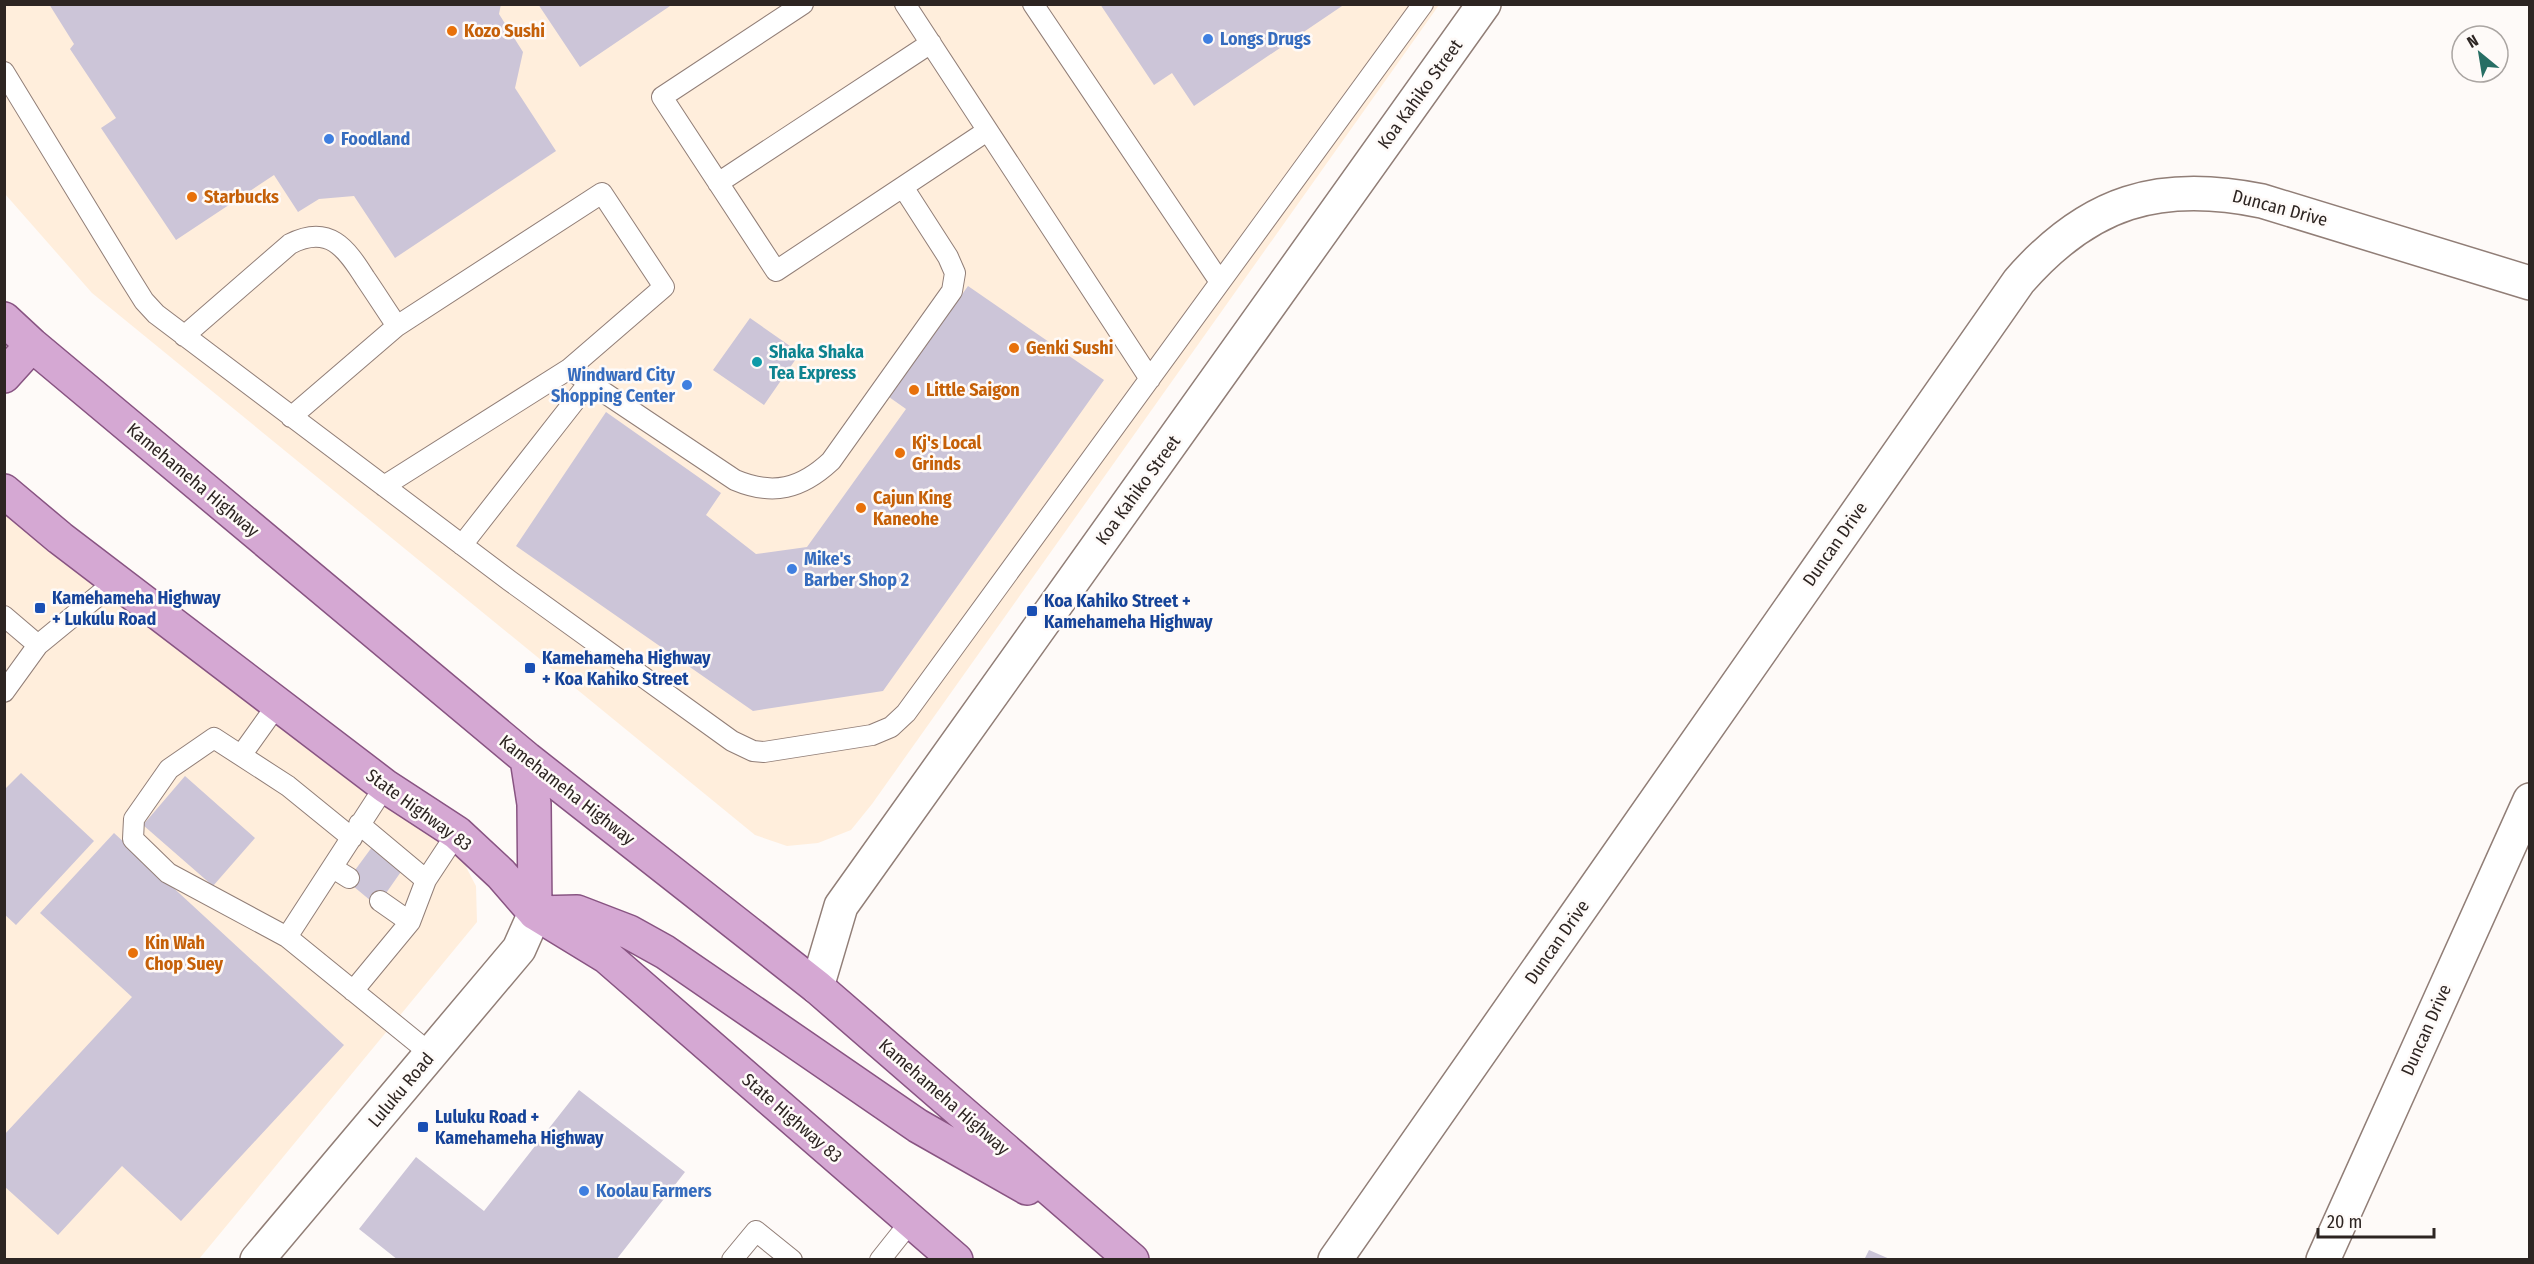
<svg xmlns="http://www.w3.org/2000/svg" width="2534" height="1264" viewBox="0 0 2534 1264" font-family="'Fira Sans Condensed',sans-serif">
	<rect width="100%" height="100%" fill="#fefaf8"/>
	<path fill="#ffeedc" d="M4 5H1439L872 804 851 830 818 843 787 846 755 835 92 293 5 194Z
		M4 507 452 840 476 886 477 922 199 1259H5Z"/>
	<path fill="#ccc5d8" d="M49 4H501L499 14 523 52 515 88 556 151 395 258 354 196 319 199 298 212 274 175 176 240 101 128 116 118 70 49 74 44Z
		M538 4H673L580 67Z
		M1100 4H1345L1194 106 1172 73 1154 85Z
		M968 286 1104 380 883 691 753 711 516 546 606 412 721 493 706 515 756 554 807 547 906 409 889 397Z
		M750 318 800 353 764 405 713 370Z
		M21 773 94 841 16 925 4 914V790Z
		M185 776 255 838 213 886 143 825Z
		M114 833 344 1045 181 1221 122 1166 58 1235 4 1186V1135L132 997 40 913Z
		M375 843 405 866 377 906 347 881Z
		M579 1090 685 1172 616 1260H398L359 1229 416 1157 484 1211Z
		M1869 1250 1892 1260H1864Z"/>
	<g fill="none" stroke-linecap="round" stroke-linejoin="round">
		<g stroke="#917e77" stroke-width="22">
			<path id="lane" d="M803 4 662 97 776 271 987 131
				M905 4 1150 379
				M1033 4 1220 282
				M4 72 129 277 144 301 156 314 510 581 732 741 753 751 764 752 872 735 891 727 906 713 1423 4
				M718 183 931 43
				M184 336 290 244C329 224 346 248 365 278 376 294 386 310 397 326
				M569 369 735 480C773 496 801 489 831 461L952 291 955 273 948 257 903 187
				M291 417 397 326 602 193 664 287 569 369 384 486
				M462 545 588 384
				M4 616 38 645
				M4 692 38 645 116 581
				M242 754 277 705
				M385 786 287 937 431 1054
				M359 824 426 880
				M333 868 349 878
				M380 901 410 922
				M287 937 168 873 133 839 134 819 169 769 214 738 288 786 352 838
				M353 991 410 922 426 880 457 833
				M732 1260 756 1231 792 1260
				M880 1260 911 1221"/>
		</g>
		<g stroke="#917e77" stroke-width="36">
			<path id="street" d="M817 987 841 906 1484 4
				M257 1260 519 949 535 913
				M1335 1260 2019 281C2089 201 2159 180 2262 201L2530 283
				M2323 1260 2530 800"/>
		</g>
		<g stroke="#885482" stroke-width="36">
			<path id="primary" d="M4 319 32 345 527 759 817 987 1132 1260
				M4 376 32 345
				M4 491 60 538 385 786 457 833 501 874 535 913 607 957 956 1260
				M527 759 534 804 535 913
				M535 913 577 912 629 932 665 952 918 1126 1027 1188"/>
		</g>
		<use href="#lane" stroke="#fff" stroke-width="20"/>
		<use href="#street" stroke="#fff" stroke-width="33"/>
		<use href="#primary" stroke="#d5a8d3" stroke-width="33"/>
	</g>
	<g fill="#e8710a" stroke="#fefaf8" stroke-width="2">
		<circle cx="452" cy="31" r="6"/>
		<circle cx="192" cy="197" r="6"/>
		<circle cx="1014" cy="348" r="6"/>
		<circle cx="914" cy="390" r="6"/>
		<circle cx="900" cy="453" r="6"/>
		<circle cx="861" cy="508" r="6"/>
		<circle cx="133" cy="953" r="6"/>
	</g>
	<g fill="#3f7fe0" stroke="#fefaf8" stroke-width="2">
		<circle cx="1208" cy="39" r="6"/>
		<circle cx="329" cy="139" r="6"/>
		<circle cx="687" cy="385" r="6"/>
		<circle cx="792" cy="569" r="6"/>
		<circle cx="584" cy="1191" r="6"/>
	</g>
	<circle fill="#0f9aa8" stroke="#fefaf8" stroke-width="2" cx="757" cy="362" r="6"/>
	<g fill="#1a4fb4" stroke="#fefaf8" stroke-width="2">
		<rect x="34" y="602" width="12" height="12" rx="3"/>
		<rect x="1026" y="605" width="12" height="12" rx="3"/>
		<rect x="524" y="662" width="12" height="12" rx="3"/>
		<rect x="417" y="1121" width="12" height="12" rx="3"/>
	</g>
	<g text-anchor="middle" stroke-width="5" stroke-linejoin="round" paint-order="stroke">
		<g font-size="18" font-weight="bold" fill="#c56008" stroke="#fefaf8" text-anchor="start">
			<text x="464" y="37">Kozo Sushi</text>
			<text x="204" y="203">Starbucks</text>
			<text x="1026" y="354">Genki Sushi</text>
			<text x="926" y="396">Little Saigon</text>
			<text x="912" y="449">Kj's Local<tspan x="912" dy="21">Grinds</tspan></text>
			<text x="873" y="504">Cajun King<tspan x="873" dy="21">Kaneohe</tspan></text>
			<text x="145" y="949">Kin Wah<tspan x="145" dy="21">Chop Suey</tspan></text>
		</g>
		<g font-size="18" font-weight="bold" fill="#366cbe" stroke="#fefaf8" text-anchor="start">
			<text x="1220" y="45">Longs Drugs</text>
			<text x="341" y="145">Foodland</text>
			<text x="675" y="381" text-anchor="end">Windward City<tspan x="675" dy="21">Shopping Center</tspan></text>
			<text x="804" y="565">Mike's<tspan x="804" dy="21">Barber Shop 2</tspan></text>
			<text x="596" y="1197">Koolau Farmers</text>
		</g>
		<g font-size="18" fill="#2d2522" stroke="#fefaf8">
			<text transform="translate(1420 94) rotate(-54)" y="6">Koa Kahiko Street</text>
			<text transform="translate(2280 208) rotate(15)" y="6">Duncan Drive</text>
			<text transform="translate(193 480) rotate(40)" y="6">Kamehameha Highway</text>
			<text transform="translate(1138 490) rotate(-54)" y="6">Koa Kahiko Street</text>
			<text transform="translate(1835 544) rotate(-55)" y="6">Duncan Drive</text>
			<text transform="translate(567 790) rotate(38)" y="6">Kamehameha Highway</text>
			<text transform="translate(419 810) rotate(36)" y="6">State Highway 83</text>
			<text transform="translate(1557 942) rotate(-55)" y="6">Duncan Drive</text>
			<text transform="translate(2426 1030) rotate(-66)" y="6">Duncan Drive</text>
			<text transform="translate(401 1090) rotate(-50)" y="6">Luluku Road</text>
			<text transform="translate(944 1097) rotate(41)" y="6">Kamehameha Highway</text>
			<text transform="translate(792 1118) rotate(41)" y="6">State Highway 83</text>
		</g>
		<g font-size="18" font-weight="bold" fill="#0d838f" stroke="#fefaf8" text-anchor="start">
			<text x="769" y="358">Shaka Shaka<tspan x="769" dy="21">Tea Express</tspan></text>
		</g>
		<g font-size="18" font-weight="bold" fill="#164399" stroke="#fefaf8" text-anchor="start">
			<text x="52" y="604">Kamehameha Highway<tspan x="52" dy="21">+ Lukulu Road</tspan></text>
			<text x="1044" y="607">Koa Kahiko Street +<tspan x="1044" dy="21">Kamehameha Highway</tspan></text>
			<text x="542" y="664">Kamehameha Highway<tspan x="542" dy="21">+ Koa Kahiko Street</tspan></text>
			<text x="435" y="1123">Luluku Road +<tspan x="435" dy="21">Kamehameha Highway</tspan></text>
		</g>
	</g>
	<rect width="2534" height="1264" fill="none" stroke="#2d2522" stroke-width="12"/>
	<g transform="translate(2480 54) rotate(330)"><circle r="28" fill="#fefaf8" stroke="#aaa5a2" stroke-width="1.5"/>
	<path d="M0-4.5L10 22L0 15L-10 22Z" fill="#276e64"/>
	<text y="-9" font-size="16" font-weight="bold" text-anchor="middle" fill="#2d2522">N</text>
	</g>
	<path d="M2318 1228v9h116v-9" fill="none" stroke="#2d2522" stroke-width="3"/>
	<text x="2327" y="1228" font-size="18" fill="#2d2522" stroke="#fefaf8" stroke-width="4.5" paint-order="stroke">20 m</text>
</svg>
